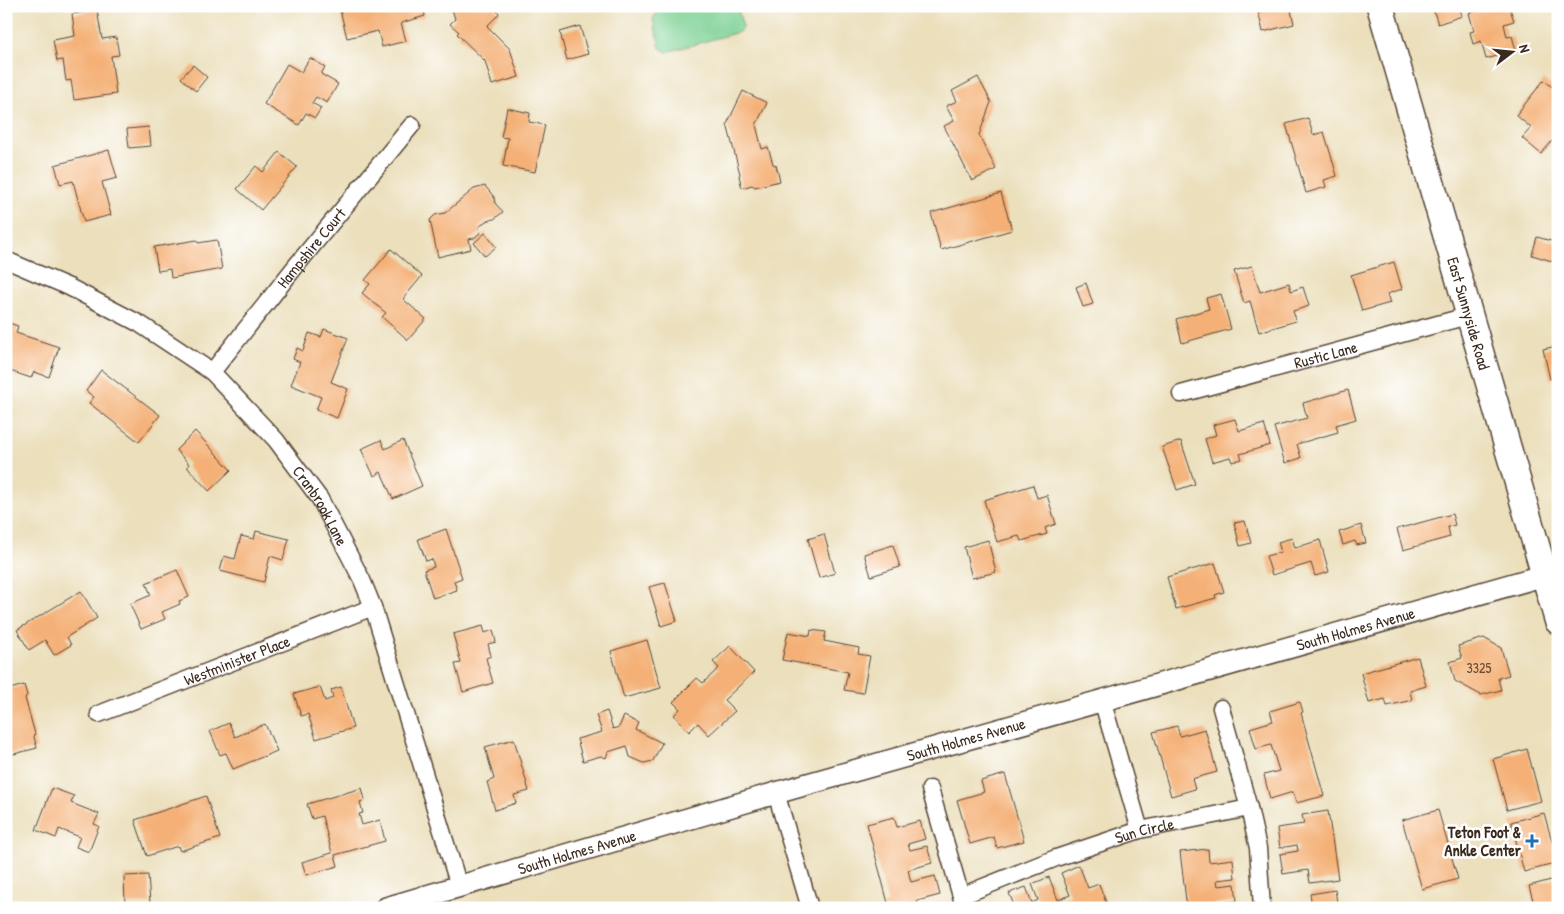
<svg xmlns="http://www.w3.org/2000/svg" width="1564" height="914" viewBox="0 0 1564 914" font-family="'Patrick Hand',sans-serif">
	<rect width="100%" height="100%" fill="#fff"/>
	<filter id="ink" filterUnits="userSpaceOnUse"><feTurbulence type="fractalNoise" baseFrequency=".02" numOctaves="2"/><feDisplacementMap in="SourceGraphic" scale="10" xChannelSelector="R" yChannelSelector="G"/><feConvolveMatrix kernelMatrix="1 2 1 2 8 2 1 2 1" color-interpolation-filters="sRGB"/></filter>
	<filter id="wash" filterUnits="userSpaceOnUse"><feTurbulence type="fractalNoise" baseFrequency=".0096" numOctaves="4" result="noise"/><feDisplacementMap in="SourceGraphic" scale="20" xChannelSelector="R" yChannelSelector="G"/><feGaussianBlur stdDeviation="1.12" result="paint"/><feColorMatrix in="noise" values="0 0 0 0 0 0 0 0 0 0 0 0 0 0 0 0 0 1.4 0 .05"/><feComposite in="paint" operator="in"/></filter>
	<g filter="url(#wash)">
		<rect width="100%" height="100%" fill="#ebdfbc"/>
		<path fill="#7ed295" stroke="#5c7e5a" d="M677 6H737L743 27 739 32 667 52 660 48 653 19 658 11Z"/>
		<g id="blocks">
			<path fill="#f4b076" d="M339 6H423L425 16 401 23 406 41 382 47 378 31 347 38Z
				M454 6H493L497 10 499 14 487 26 510 49 519 77 492 85 485 61 457 34 459 32 450 24 455 19 452 9Z
				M1257 6H1290L1294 24 1263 32Z
				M1432 6H1459L1462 16 1438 24Z
				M1493 6H1509L1514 21 1504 24 1507 37 1512 36 1516 51 1486 59 1481 41 1473 44 1470 32 1474 31 1469 13Z
				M97 10 102 39 116 37 119 55 111 56 116 94 74 100 71 80 66 81 63 60 57 61 53 40 75 36 72 14Z
				M580 26 588 54 567 60 560 32Z
				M310 58 325 67 321 74 338 84 327 103 316 97 312 103 321 108 315 118 306 113 299 125 264 104 287 64 301 72Z
				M193 65 207 77 196 91 181 78Z
				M978 77 991 102 979 135 996 169 972 181 944 126 954 121 946 106 957 101 952 91Z
				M1544 80 1558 92V105L1556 107 1558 109V147L1552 141 1541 154 1522 138 1531 128 1516 115Z
				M743 91 767 103 756 125 762 149 768 147 773 164 776 165 780 181 755 187 752 185 742 188 739 176 740 174 727 124Z
				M507 108 530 113 529 122 545 125 535 172 503 166 508 138 501 137Z
				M1308 118 1313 135 1324 132 1337 176 1324 180 1326 187 1306 193 1286 124Z
				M149 127 151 146 129 148 127 129Z
				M109 150 117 178 102 182 111 215 84 222 73 181 60 184 55 165Z
				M279 152 297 167 261 210 237 189 256 166 263 172Z
				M485 186 494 197 495 203 503 212 494 219 486 221 479 227 480 233 474 238 469 239 471 249 438 257 430 220 435 215 445 213 474 189Z
				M1001 193 1012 230 941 250 931 213Z
				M485 233 496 247 485 256 474 243Z
				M1537 237 1558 243V253L1555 262 1532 255Z
				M197 240 198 243 217 240 222 269 171 278 170 269 158 271 154 247Z
				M391 249 422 276 403 299 426 319 408 340 382 317 386 313 362 293 370 284 365 280Z
				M1394 262 1402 289 1387 294 1390 303 1362 311 1351 275Z
				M1252 266 1260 292 1289 283 1291 291 1303 287 1309 306 1293 311 1296 321 1259 332 1250 301 1244 303 1234 271Z
				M1086 283 1093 304 1083 307 1076 287Z
				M1221 294 1231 329 1182 343 1176 319 1209 309 1206 298Z
				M6 322 18 326 16 333 59 347 49 377 34 372 31 378 7 370 9 362 6 361Z
				M324 329 348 338 331 382 348 389 337 418 316 410 321 397 291 385 300 362 293 359 297 348 303 351 309 333 321 337Z
				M1558 346V377L1550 379 1543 349Z
				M101 370 160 415 139 442 89 403 94 397 86 391Z
				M1348 390 1356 419 1336 425 1338 432 1297 444 1301 458 1285 463 1274 427 1307 418 1303 403Z
				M1235 419 1239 431 1264 424 1270 445 1240 454 1242 459 1232 462 1230 457 1212 462 1205 439 1216 435 1213 425Z
				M195 431 231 470 209 491 187 467 189 464 176 450Z
				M381 440 385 449 403 440 422 486 393 499 381 472 374 476 361 449Z
				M1181 441 1195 484 1177 490 1162 447Z
				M1033 485 1037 498 1047 495 1056 524 1045 528 1047 534 1021 541 1019 536 997 542 984 500Z
				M1452 514 1455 525 1448 527 1450 537 1403 550 1397 529Z
				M1245 521 1251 543 1240 546 1234 523Z
				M1361 525 1366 543 1357 545 1355 541 1343 545 1339 532Z
				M446 529 462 578 454 581 457 590 433 598 424 570 434 567 432 559 426 561 418 539Z
				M256 531 289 539 283 560 270 556 264 582 220 571 224 556 235 559 241 536 254 539Z
				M824 534 835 573 819 578 808 539Z
				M1292 538 1295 548 1320 540 1329 572 1315 576 1311 563 1272 575 1266 556 1281 552 1278 542Z
				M988 540 996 572 972 578 964 547Z
				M893 545 900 567 871 576 864 554Z
				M1215 563 1224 592 1215 595 1216 598 1176 609 1167 577Z
				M177 570 189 597 179 601 180 604 162 612 165 619 141 629 130 604 151 595 146 583Z
				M665 583 677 621 661 626 649 587Z
				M81 591 97 618 67 637 71 645 54 655 45 640 29 650 17 630Z
				M483 626 485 633 493 630 496 642 488 644 491 656 486 658 493 683 463 692 455 664 461 663 453 634Z
				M811 630 826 632 824 641 859 648 858 654 870 656 863 693 844 690 848 672 782 660 788 632 810 636Z
				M1484 638 1501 648 1509 675 1498 678 1501 690 1481 695 1455 681 1450 662 1462 658 1458 646Z
				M647 640 661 688 624 698 611 651Z
				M730 646 754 672 724 700 735 711 709 735 698 723 689 732 674 715 680 709 673 702 697 678 703 683 719 668 713 662Z
				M1418 657 1426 686 1410 691 1412 700 1387 706 1385 699 1369 703 1361 673Z
				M6 678 10 689 24 685 27 695 25 698 35 734 34 737 37 748 10 755 6 743Z
				M320 687 325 701 333 698 331 690 341 687 353 728 316 739 308 714 301 716 294 694Z
				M1300 702 1303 712 1301 713 1324 796 1296 803 1293 792 1270 799 1264 775 1279 771 1271 745 1256 749 1250 728 1273 721 1270 711Z
				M607 711 613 729 619 727 624 716 639 723 636 730 662 743 653 761 644 763 630 757 627 746 608 752 606 758 601 756 583 761 577 739 602 732 596 715Z
				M229 723 235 737 265 724 277 751 233 769 226 753 220 755 210 731Z
				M1177 726 1180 736 1205 729 1217 772 1192 779 1195 789 1171 796 1153 732Z
				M514 739 529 791 514 795 516 803 495 810 487 782 494 779 485 747Z
				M1527 749 1541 801 1507 810 1493 759Z
				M1005 774 1024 841 997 848 994 837 970 844 957 800 984 792 981 781Z
				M52 788 74 796 71 803 99 814 94 824 99 826 89 852 76 847 80 837 59 829 56 838 36 830Z
				M362 788 365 800 360 802 363 813 359 814 362 825 380 820 385 841 335 855 338 866 306 875 302 862 332 853 322 816 312 819 307 804Z
				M206 796 220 838 180 851 178 846 147 856 135 820Z
				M1438 810 1458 879 1422 889 1402 820Z
				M1328 811 1338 879 1310 883 1308 870 1283 874 1280 854 1298 851 1297 845 1280 848 1277 828 1304 824 1302 815Z
				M1544 813 1558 863 1524 872 1511 822Z
				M894 817 897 827 920 821 925 839 908 844 910 850 927 846 932 863 908 870 911 882 935 876 940 895 917 901 919 908H884V904L888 903 867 824Z
				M1208 849 1209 862 1233 859 1235 878 1217 880 1218 886 1235 884 1237 901 1214 904V908H1187L1180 852Z
				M1079 865 1088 888 1099 884 1108 908H1015L1009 893 1026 887 1032 903 1038 900 1032 884 1049 877 1058 900 1070 895 1061 873Z
				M148 875 150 903 125 904 124 876Z
				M1558 878V908H1535L1529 886Z
				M1335 890 1338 908H1299L1312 905 1310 894Z"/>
		</g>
	</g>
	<g filter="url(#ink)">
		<use href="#blocks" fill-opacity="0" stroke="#554536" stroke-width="1"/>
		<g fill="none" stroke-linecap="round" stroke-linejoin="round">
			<g stroke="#554536" stroke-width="19">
				<g id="minor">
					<path id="s1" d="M6 260 69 287 140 324 212 372 276 440 320 499 362 580 373 607 459 886"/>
					<path id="s2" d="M212 372 295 267 412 125"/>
					<path id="s3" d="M1181 394 1471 315"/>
					<path d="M1102 700 1140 830"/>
					<path d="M1221 708 1249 808 1258 848 1262 908"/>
					<path id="s4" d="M99 714 373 607"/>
					<path d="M930 789 961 896 966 908"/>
					<path d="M776 793 810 908"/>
					<path id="s5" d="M961 896 1056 858 1140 830 1249 808"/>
				</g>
			</g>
			<g stroke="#554536" stroke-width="24">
				<g id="tertiary">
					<path id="s6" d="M386 908 776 793 1545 575"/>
				</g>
			</g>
			<g stroke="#554536" stroke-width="29">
				<g id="primary">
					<path id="s7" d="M1380 6 1558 621"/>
				</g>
			</g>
			<use href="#minor" stroke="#fff" stroke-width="16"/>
			<use href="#tertiary" stroke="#fff" stroke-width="21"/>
			<use href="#primary" stroke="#fff" stroke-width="26"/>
		</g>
	</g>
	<path fill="#1f6fb2" stroke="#fff" stroke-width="2" d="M1529.5 833.5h5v5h5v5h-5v5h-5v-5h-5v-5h5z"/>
	<g text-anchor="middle" stroke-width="5" stroke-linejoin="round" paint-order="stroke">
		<g font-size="14" fill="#694c34">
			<text x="1479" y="673">3325</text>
		</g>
		<g font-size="16" fill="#3b2a1e" stroke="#fff">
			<text dy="6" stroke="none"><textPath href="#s2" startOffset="159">Hampshire Court</textPath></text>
			<text dy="6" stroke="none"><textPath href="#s7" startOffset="320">East Sunnyside Road</textPath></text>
			<text dy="6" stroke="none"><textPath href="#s3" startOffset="150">Rustic Lane</textPath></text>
			<text dy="6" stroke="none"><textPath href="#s1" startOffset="408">Cranbrook Lane</textPath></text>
			<text dy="6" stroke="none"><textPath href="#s6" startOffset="1009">South Holmes Avenue</textPath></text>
			<text dy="6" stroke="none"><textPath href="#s4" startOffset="148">Westminister Place</textPath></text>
			<text dy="6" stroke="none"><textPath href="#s6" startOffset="604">South Holmes Avenue</textPath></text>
			<text dy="6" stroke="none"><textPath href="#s5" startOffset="195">Sun Circle</textPath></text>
			<text dy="6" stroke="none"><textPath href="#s6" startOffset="199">South Holmes Avenue</textPath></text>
		</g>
		<g font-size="16" font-weight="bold" fill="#3b2a1e" stroke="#fff" text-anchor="end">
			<text x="1521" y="838">Teton Foot &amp;<tspan x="1521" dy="18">Ankle Center</tspan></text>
		</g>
	</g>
	<rect width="1564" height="914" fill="none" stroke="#fff" stroke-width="25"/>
	<g transform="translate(1512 52) rotate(74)" stroke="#ffffff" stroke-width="4" paint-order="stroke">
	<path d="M0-4L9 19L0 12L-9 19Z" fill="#3b2a1e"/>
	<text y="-8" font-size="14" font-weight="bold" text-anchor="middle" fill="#3b2a1e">N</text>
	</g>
</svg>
